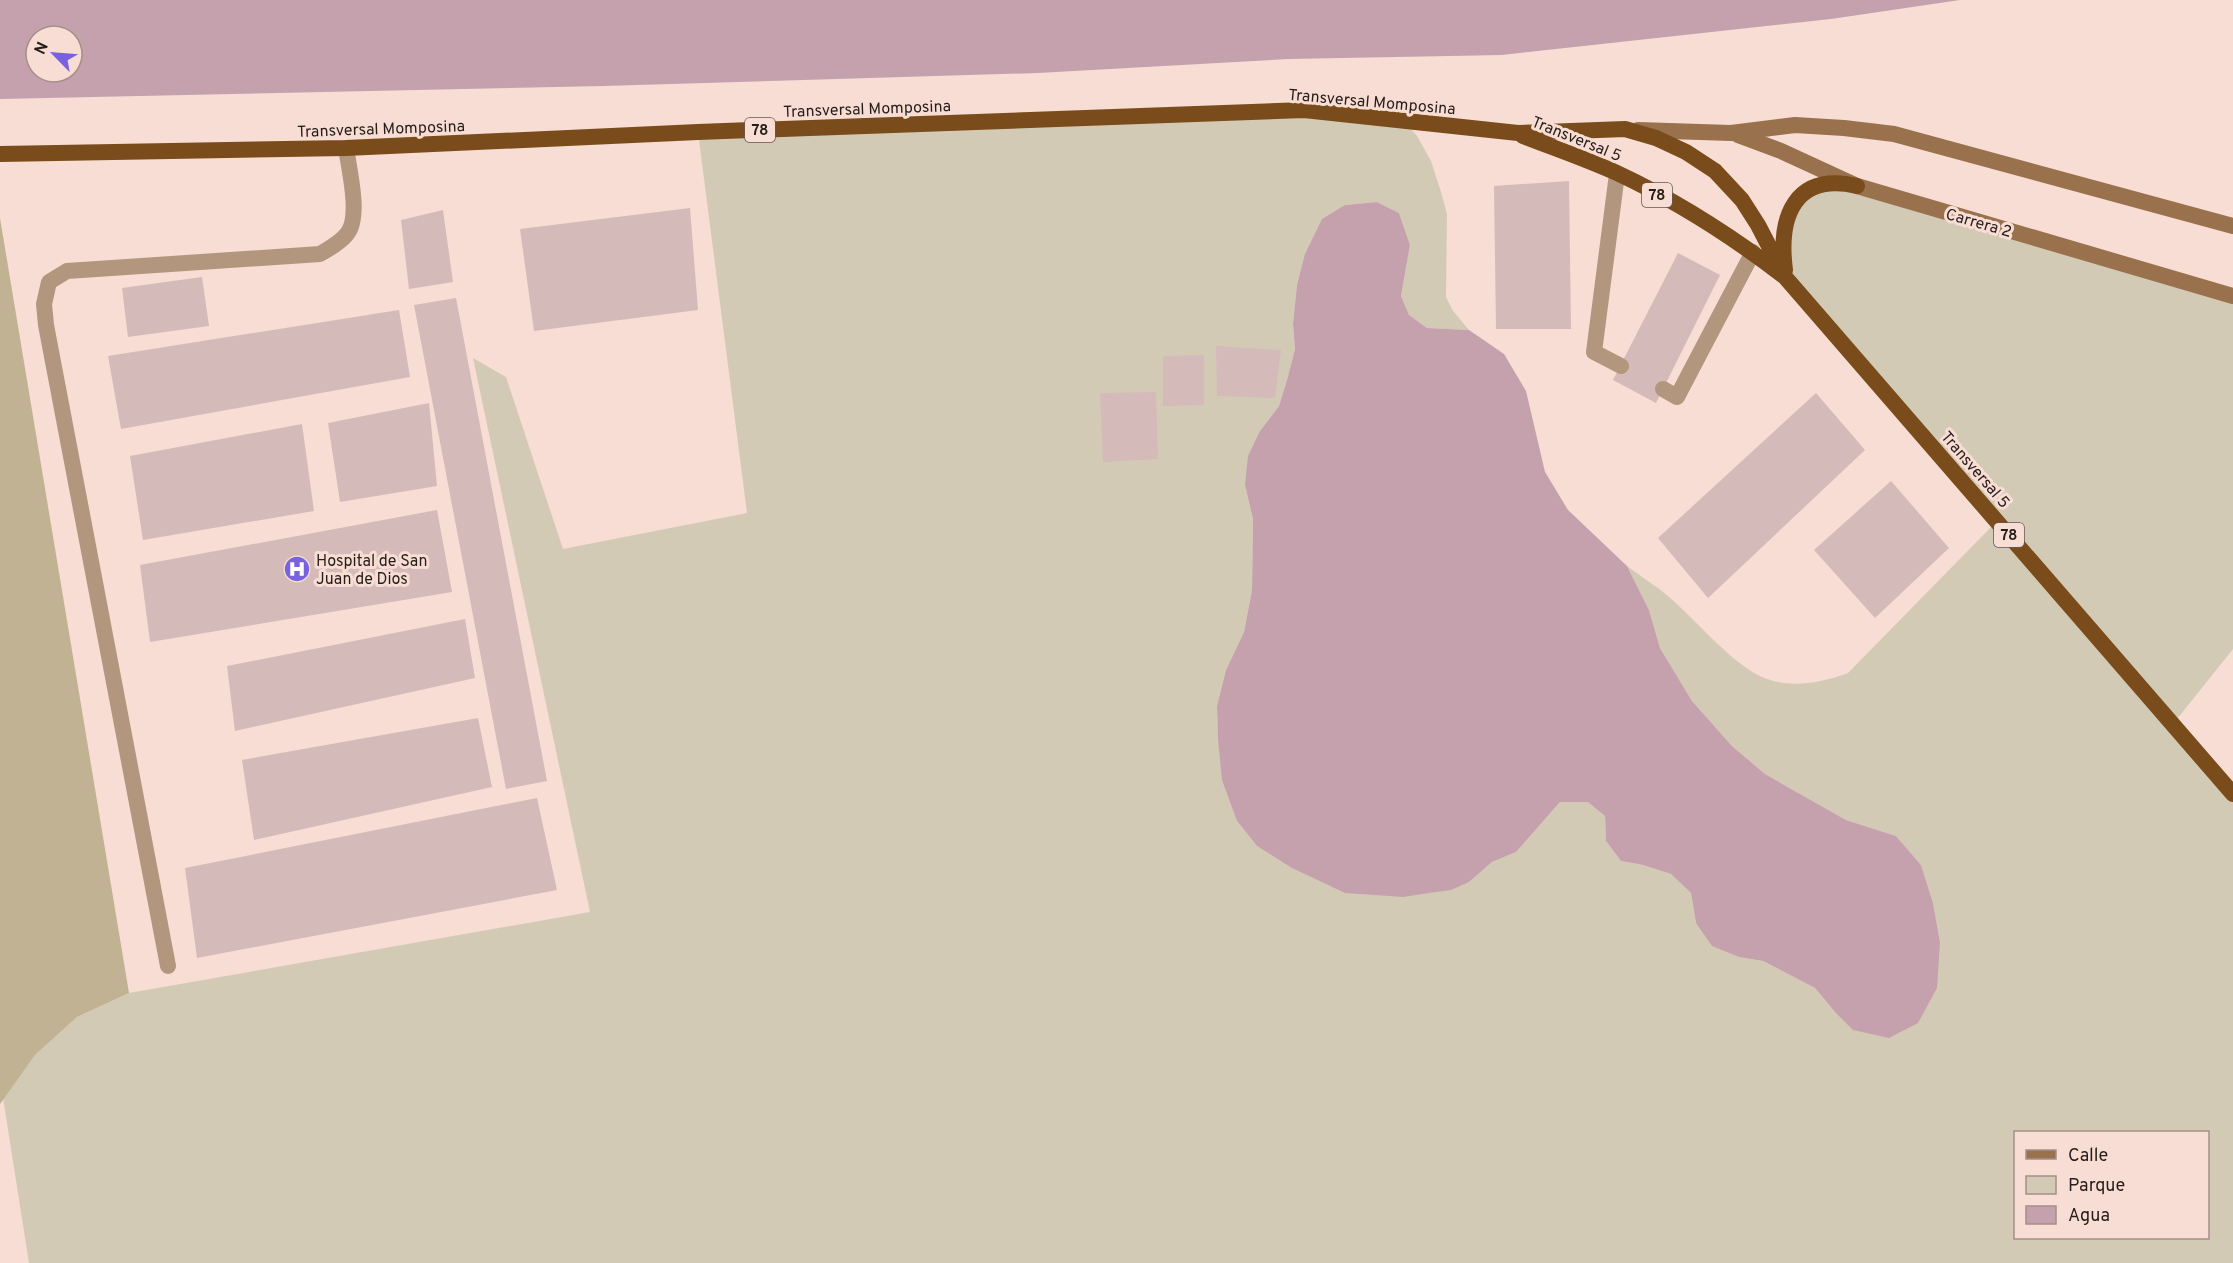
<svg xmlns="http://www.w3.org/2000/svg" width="2233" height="1263" viewBox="0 0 2233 1263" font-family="Overpass,sans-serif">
	<rect width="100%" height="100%" fill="#f7ddd3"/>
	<path fill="#d3cab6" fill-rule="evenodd" d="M1304 110 1404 121 1417 136 1431 161 1441 192 1447 214 1446 297 1453 311 1469 330 1427 328 1409 315 1401 296 1410 245 1399 213 1377 202 1345 205 1297 285 1293 323 1295 349 1287 380 1279 406 1260 431 1245 485 1253 519 1252 590 1244 632 1226 670 1217 706 1218 739 1237 821 1257 846 1290 867 1469 882 1492 862 1516 852 1560 802 1588 801 1605 816 1606 841 1621 861 1643 865 1671 874 1691 893 1696 923 1739 957 1763 961 1815 988 1835 1012 1940 942 1933 903 1921 865 1896 836 1846 820 1765 774 1732 746 1692 701 1660 648 1649 610 1627 566C1640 576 1655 585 1668 596 1694 618 1732 664 1762 677 1790 689 1821 683 1848 673L1997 521 1785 277 1793 203 1831 182 2233 296V649L2173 724 2233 794V1263H29L3 1098 35 1055 77 1017 129 993 590 912 473 358 506 377 563 549 747 513 698 132ZM2016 1132H2208V1238H2016Z"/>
	<path fill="#c1b293" d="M0 218 129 993 77 1017 35 1055 0 1104Z"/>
	<path fill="#c5a1ad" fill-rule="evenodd" d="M0 0H1960L1831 19 1502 55 1289 59 1038 73 603 86 0 99ZM36 36H72V72H36Z
		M1377 202 1399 213 1410 245 1401 296 1409 315 1427 328 1469 330 1504 354 1526 391 1545 472 1568 510 1627 566 1649 610 1660 648 1692 701 1732 746 1765 774 1846 820 1896 836 1921 865 1933 903 1940 942 1937 988 1918 1023 1889 1038 1853 1030 1835 1012 1815 988 1763 961 1739 957 1712 946 1696 923 1691 893 1671 874 1643 865 1621 861 1606 841 1605 816 1588 802H1560L1516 852 1492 862 1469 882 1451 890 1429 893 1403 897 1375 895 1345 893 1290 867 1257 846 1237 821 1222 780 1218 739 1217 706 1226 670 1244 632 1252 590 1253 519 1245 485 1248 456 1260 431 1279 406 1287 380 1295 349 1293 323 1297 285 1305 254 1322 219 1345 205Z"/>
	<path fill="#d5baba" d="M1569 181 1571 329H1496L1494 186Z
		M690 208 698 310 534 331 520 229Z
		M443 210 453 282 409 289 401 220Z
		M1678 253 1720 275 1656 403 1613 380Z
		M202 277 209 326 128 337 122 288Z
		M456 298 547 781 506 789 414 305Z
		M399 310 410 377 121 429 108 356Z
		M1216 346 1281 350 1275 398 1217 396Z
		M1204 355V405L1163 406V356Z
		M1156 392 1158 459 1103 462 1100 393Z
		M1816 393 1865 450 1708 598 1658 538Z
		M429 403 437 486 340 502 328 423Z
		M302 424 314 511 143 540 130 456Z
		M1891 481 1949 548 1875 618 1814 550Z
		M437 510 452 592 150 642 140 565Z
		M465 619 475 678 235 731 227 666Z
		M478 718 492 787 254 840 242 760Z
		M537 798 557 890 197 958 185 868Z"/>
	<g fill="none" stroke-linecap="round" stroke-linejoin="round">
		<path stroke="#b2977e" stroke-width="16" d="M1617 174 1594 352 1621 366
			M1663 389 1677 397 1753 252
			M168 966 46 325 44 304 49 282 67 271 320 254C330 248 340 243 347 234 361 217 349 169 346 148"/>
		<path stroke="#99714d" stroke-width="16" d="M1638 130 1731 133 1795 125 1844 128 1894 134 2233 226
			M1738 135 1781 151 1857 186 2233 296"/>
		<path stroke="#7a4c1c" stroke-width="16" d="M1523 136C1554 148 1586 159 1617 173 1677 201 1733 237 1785 277L2233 794
			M0 154 346 148 698 132 1304 110 1518 133 1625 129 1656 138 1686 152 1715 171 1742 200 1758 225 1785 277
			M1785 270C1778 216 1795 172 1857 186"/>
	</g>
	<defs>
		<g id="hospital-disc" transform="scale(1.35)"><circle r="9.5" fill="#7862dd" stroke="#f7ddd3"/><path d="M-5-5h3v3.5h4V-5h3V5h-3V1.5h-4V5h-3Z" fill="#fff"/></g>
	</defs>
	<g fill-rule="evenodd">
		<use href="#hospital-disc" x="297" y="569"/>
	</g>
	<g text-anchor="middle" stroke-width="6" stroke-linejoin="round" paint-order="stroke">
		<g fill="#f7ddd3" stroke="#655752" stroke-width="1.5">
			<rect x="745" y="118" width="30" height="24" rx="4.5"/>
			<rect x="1642" y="183" width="30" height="24" rx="4.5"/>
			<rect x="1994" y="523" width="30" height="24" rx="4.5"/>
		</g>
		<g font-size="15" font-weight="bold" fill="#271d1a">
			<text x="760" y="135">78</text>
			<text x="1657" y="200">78</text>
			<text x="2009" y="540">78</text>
		</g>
		<g font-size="16" fill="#271d1a" stroke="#f7ddd3">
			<text transform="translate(1372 101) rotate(5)" y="6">Transversal Momposina</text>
			<text transform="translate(867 108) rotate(-2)" y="6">Transversal Momposina</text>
			<text transform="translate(381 128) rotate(-2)" y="6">Transversal Momposina</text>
			<text transform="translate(1577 138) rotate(22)" y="6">Transversal 5</text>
			<text transform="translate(1979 222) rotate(16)" y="6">Carrera 2</text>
			<text transform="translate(1976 469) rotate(49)" y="6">Transversal 5</text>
		</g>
		<g font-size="16" fill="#271d1a" stroke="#f7ddd3" text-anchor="start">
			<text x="316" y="566">Hospital de San<tspan x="316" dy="18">Juan de Dios</tspan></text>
		</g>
	</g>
	<rect x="2014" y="1131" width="195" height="108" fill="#f7ddd3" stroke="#a49089" stroke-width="1.5"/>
	<rect x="2026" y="1150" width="30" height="9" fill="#99714d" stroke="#a49089" stroke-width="1.5"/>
	<text x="2068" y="1161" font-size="18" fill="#271d1a">Calle</text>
	<rect x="2026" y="1176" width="30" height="18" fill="#d3cab6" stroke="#a49089" stroke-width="1.5"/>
	<text x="2068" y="1191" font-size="18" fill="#271d1a">Parque</text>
	<rect x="2026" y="1206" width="30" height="18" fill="#c5a1ad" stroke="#a49089" stroke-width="1.5"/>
	<text x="2068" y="1221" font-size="18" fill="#271d1a">Agua</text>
	<g transform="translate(54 54) rotate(295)"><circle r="28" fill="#f7ddd3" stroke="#a49089" stroke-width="1.5"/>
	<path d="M0-4.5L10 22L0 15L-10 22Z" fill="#7862dd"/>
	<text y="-9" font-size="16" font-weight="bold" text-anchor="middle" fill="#271d1a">N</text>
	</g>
</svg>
